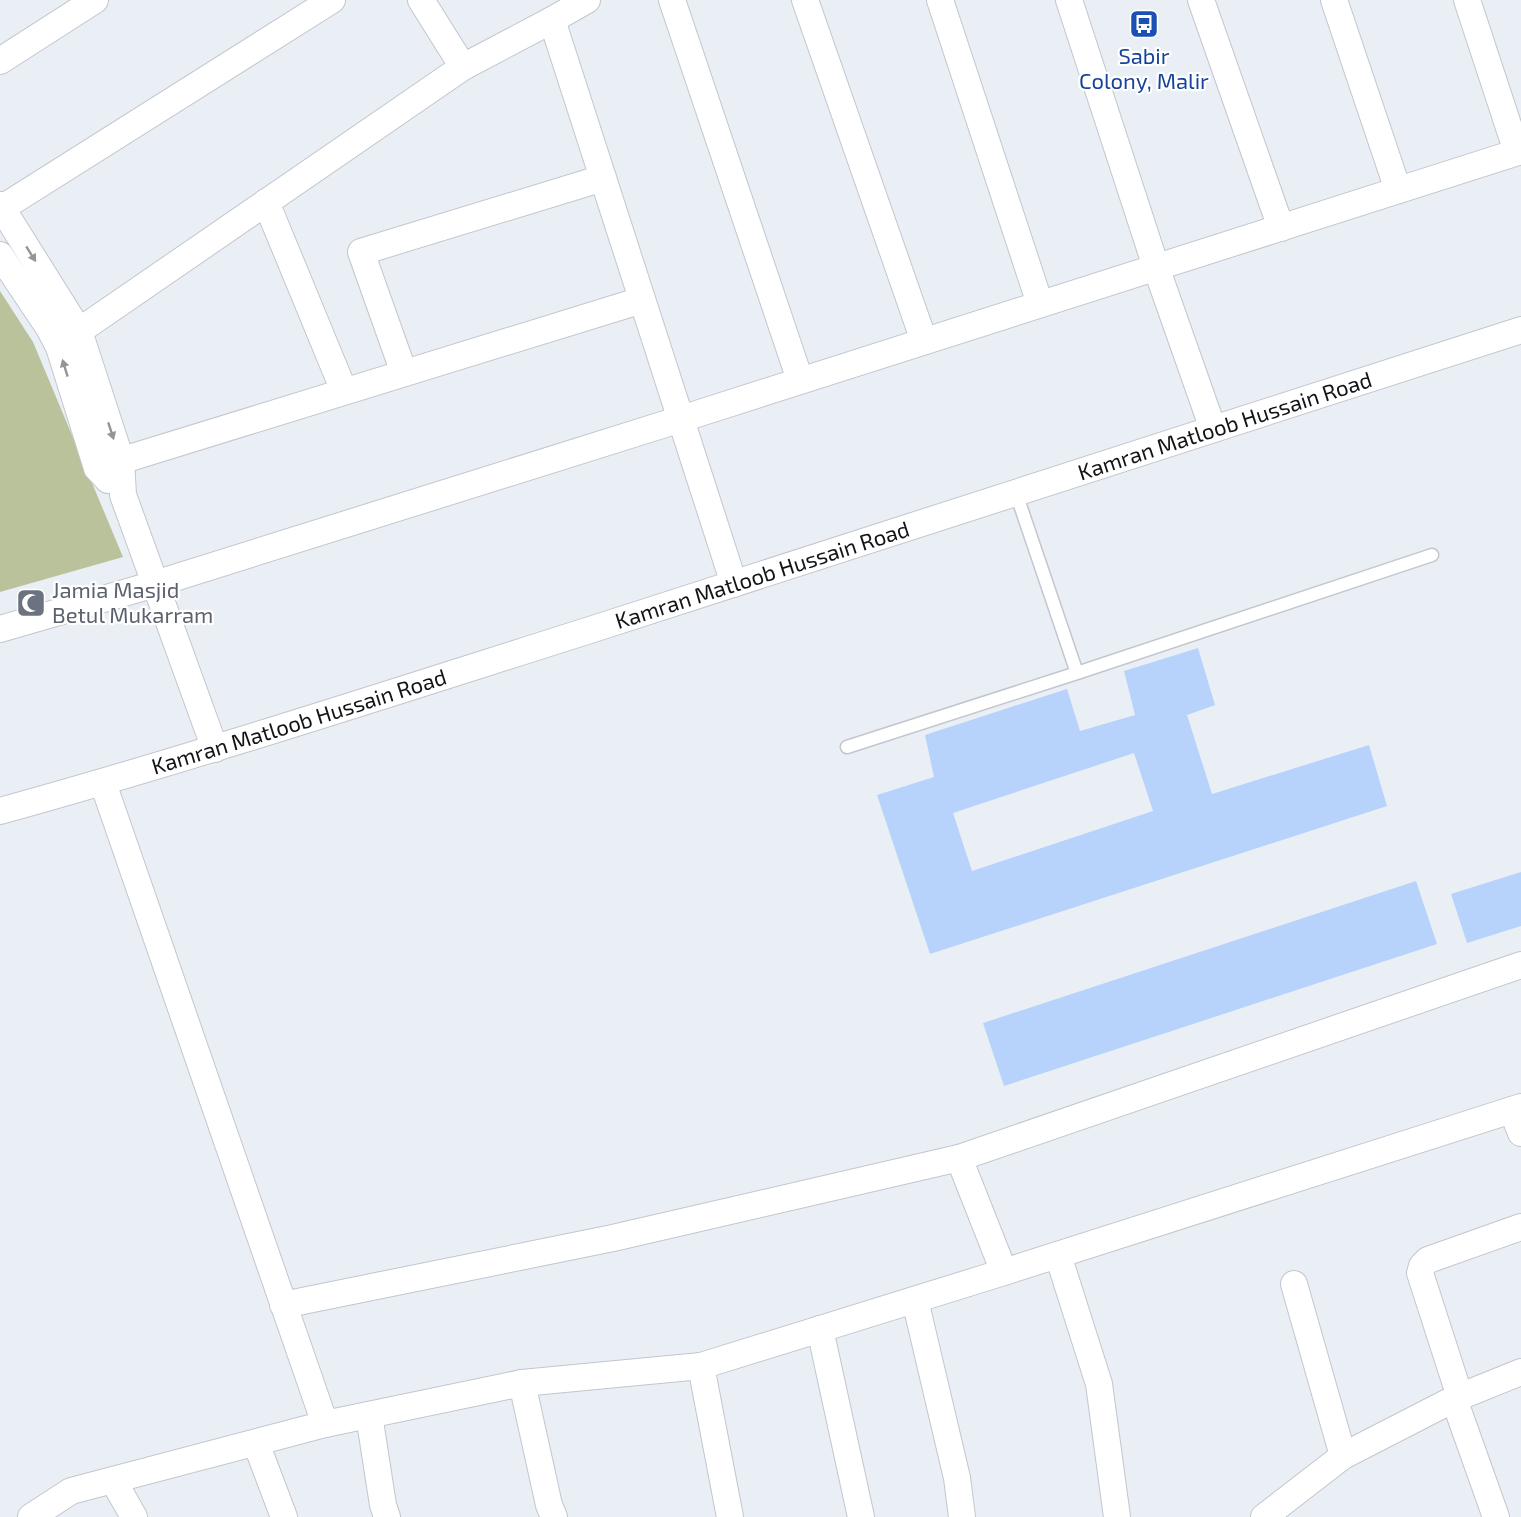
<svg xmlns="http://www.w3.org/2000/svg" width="1521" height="1517" viewBox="0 0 1521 1517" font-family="'Exo 2',sans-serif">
	<rect width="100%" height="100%" fill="#eaeff6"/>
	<path fill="#bac29b" d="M0 291 33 342 123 557 0 592Z"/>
	<path fill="#b7d2fb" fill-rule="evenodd" d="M1198 648 1215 705 1187 715 1212 794 1369 745 1387 806 930 954 877 795 934 777 925 735 1067 689 1080 731 1135 715 1124 671ZM1134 753 1153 811 972 871 953 813Z
		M1521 872V926L1467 943 1451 894Z
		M1416 881 1437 944 1004 1086 983 1023Z"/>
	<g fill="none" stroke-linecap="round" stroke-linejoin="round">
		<g stroke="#c2c6cd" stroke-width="15">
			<path id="lane" d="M1016 493 1077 673
				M847 747 1077 673 1432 555"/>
		</g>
		<g stroke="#c2c6cd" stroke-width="28">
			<g id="street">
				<path d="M421 0 463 67"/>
				<path d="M672 0 800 380"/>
				<path d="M805 0 924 341"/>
				<path d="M940 0 1040 304"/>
				<path d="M1069 0 1156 267 1213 429"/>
				<path d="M1201 0 1281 228"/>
				<path d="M1334 0 1398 190"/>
				<path d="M1467 0 1517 152"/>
				<path d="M552 20 734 584"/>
				<path d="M0 61 95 0"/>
				<path d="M266 202 344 391"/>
				<path d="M0 205 79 331 121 460 123 495 215 749"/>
				<path d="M2 208 332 0"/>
				<path d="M0 255 49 328 59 347 97 468 108 480"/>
				<path d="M79 331 463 67 552 20 587 0"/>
				<path d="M404 373 361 252 603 178"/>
				<path d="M97 468 642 300"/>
				<path d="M0 629 155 584 681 419 1521 151"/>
				<path d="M103 783 325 1424"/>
				<path id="s1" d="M0 811C199 756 394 692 590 630 901 531 1211 430 1521 330"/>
				<path d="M1512 1110 1521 1133"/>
				<path d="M959 1158 1004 1272"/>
				<path d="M1058 1255 1099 1384 1117 1517"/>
				<path d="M1294 1284 1343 1456"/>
				<path d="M915 1300 957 1478 962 1517"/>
				<path d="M283 1305 613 1238 959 1158 1521 965"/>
				<path d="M820 1329 861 1517"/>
				<path d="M701 1366 730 1517"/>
				<path d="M522 1383 549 1505 554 1517"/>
				<path d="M1460 1397 1420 1273 1422 1266 1428 1260 1521 1227"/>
				<path d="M1454 1399 1496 1517"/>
				<path d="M369 1415 383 1505 387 1517"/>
				<path d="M256 1443 284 1517"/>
				<path d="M113 1480 134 1517"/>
				<path d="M31 1517 71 1491 325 1424 522 1383 701 1366 1004 1272 1521 1107"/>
				<path d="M1264 1517 1343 1456 1454 1399 1521 1372"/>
			</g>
		</g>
		<use href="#lane" stroke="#fff" stroke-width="12"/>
		<use href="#street" stroke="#fff" stroke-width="26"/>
	</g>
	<defs><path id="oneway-solid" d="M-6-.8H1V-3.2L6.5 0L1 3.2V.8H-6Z" transform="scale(1.5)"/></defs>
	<g fill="#949596">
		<use href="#oneway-solid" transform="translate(31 254) rotate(58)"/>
		<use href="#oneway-solid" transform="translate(65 368) rotate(-107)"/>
		<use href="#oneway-solid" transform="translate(111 431) rotate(72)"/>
	</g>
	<defs>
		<g id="bus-square" transform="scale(1.5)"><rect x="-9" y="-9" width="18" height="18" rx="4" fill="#1a4fb4" stroke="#fff"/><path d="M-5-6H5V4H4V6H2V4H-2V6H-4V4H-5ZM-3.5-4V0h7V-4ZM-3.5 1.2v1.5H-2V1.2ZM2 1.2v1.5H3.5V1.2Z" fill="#fff"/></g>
		<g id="mosque-square" transform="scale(1.5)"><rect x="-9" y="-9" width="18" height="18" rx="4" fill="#6b7280" stroke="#fff"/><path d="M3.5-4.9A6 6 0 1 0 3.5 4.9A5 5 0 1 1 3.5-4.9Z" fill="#fff"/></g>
	</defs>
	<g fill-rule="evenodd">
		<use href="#bus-square" x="1144" y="24"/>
		<use href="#mosque-square" x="31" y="603"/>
	</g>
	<g text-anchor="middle" stroke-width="4.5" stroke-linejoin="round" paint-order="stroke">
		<g font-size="22" fill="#164399" stroke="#fff">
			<text x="1144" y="64">Sabir<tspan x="1144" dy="25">Colony, Malir</tspan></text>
		</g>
		<g font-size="22" fill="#111315" stroke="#fff">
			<text dy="8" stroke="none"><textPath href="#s1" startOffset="1284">Kamran Matloob Hussain Road</textPath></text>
			<text dy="8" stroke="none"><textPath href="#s1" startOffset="798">Kamran Matloob Hussain Road</textPath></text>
			<text dy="8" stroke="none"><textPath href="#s1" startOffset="312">Kamran Matloob Hussain Road</textPath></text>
		</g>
		<g font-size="22" fill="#5b616d" stroke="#fff" text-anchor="start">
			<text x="52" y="598">Jamia Masjid<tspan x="52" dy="25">Betul Mukarram</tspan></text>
		</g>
	</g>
</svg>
